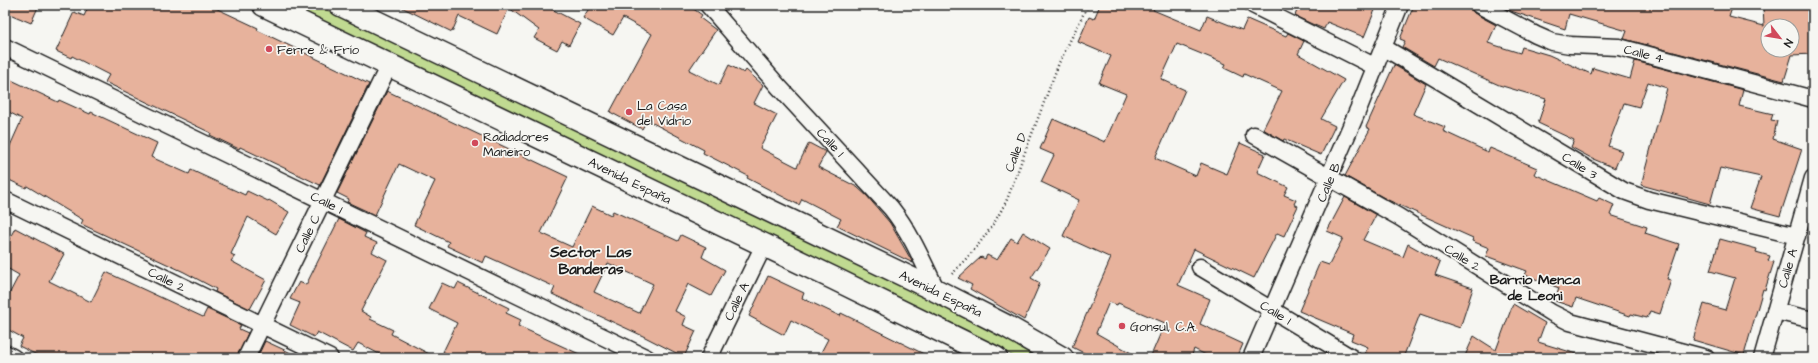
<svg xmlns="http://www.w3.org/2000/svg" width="1818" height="363" viewBox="0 0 1818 363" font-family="'Architects Daughter',sans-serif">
	<rect width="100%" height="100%" fill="#f6f6f2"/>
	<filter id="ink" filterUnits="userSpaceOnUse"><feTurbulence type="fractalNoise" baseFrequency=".025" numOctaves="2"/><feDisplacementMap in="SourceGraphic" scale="8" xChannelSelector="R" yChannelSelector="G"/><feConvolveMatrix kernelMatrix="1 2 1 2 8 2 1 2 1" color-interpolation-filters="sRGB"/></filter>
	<g filter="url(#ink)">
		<path fill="#c0da91" stroke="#6e7b56" d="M289 5H316L978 323 1041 358H1017L972 333 838 268Z"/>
		<path fill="#e7b29c" stroke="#1c1c1c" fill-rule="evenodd" d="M5 5H39L31 23 5 12Z
			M89 5H209L258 28 257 30 369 84 320 185 240 147 239 149 210 135 211 133 105 82 109 75 72 56 71 58 56 51 74 12 84 16Z
			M397 5H544L580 24 569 45 562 41 557 50 534 38 539 30 509 8 497 34 459 16 452 32Z
			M591 5H688L702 15 700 18 716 30 689 70 719 85 729 65 744 73 746 70 763 85 754 103 777 115 760 148 797 167 809 143 826 152 818 167 857 187 867 196 890 223 913 263 837 226 841 219 802 199 799 205 747 178 748 176 703 153 704 150 647 120 642 129 610 112 652 34 623 18 613 35 583 18Z
			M1100 5H1156L1153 10 1201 30 1207 16 1242 30 1247 19 1286 36 1288 33 1304 41 1298 54 1344 80 1321 119 1335 126 1321 155 1284 139 1283 141 1263 129 1282 91 1244 74 1243 77 1224 68 1226 64 1177 44 1161 79 1185 90 1155 158 1196 176 1201 163 1227 174 1240 143 1265 154 1257 172 1288 187 1284 195 1296 200 1294 204 1298 206 1284 236 1277 233 1254 278 1194 249 1178 285 1210 299 1200 324 1243 344 1237 358H1212L1194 349 1191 358H1150L1165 323 1118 303 1117 305 1109 302 1096 333 1140 358H1094L1072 347 1111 258 1063 236 1079 200 1041 182 1054 155 1040 149 1053 119 1105 142 1126 94 1099 83 1111 56 1078 42 1089 17 1094 19Z
			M1286 5H1362L1375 10 1364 37 1327 22 1324 29 1312 24 1295 16 1297 10Z
			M1414 5H1470L1474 13 1496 25 1488 43 1520 53 1522 47 1549 55 1591 74 1593 68 1630 79 1635 61 1743 90 1739 106 1773 114 1771 120 1777 121 1773 139 1802 149 1780 216 1750 208 1761 177 1720 168 1710 204 1641 185 1667 88 1648 82 1639 107 1624 103 1608 146 1622 151 1615 168 1593 159 1571 147 1574 140 1538 123 1546 99 1499 85 1438 58 1434 66 1402 47 1405 41 1400 39Z
			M1499 5H1722L1732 8 1729 17 1764 26 1763 6 1813 5V54L1792 55 1784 81 1624 39 1627 31 1569 14 1565 29 1511 11ZM1768 26H1792V50H1768Z
			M1394 65 1426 84 1413 114 1445 127 1443 131 1488 152 1490 148 1537 168 1534 174 1597 201 1599 198 1614 205 1610 215 1647 227 1645 233 1679 244 1667 279 1671 280 1660 314 1650 311 1647 318 1631 314 1630 316 1576 298 1573 307 1555 301 1559 288 1525 275 1527 271 1486 256 1489 248 1472 241 1473 238 1388 200 1345 176 1370 129 1366 127Z
			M5 77 58 102 59 100 90 114 91 112 157 143 151 157 189 174 191 170 245 195 247 191 268 201 269 200 289 212 276 234 248 217 231 254 235 256 231 261 266 280 250 309 215 292 216 289 184 272 81 224 83 220 27 186 26 188 5 178V157L22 119 5 110Z
			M387 91 568 177 541 233 572 247 592 206 611 215 613 211 678 241 681 235 706 247 702 257 725 270 711 296 688 284 675 311 686 317 683 325 696 331 684 357 643 336 552 294 555 287 486 256 483 263 447 246 449 242 414 225 435 181 399 164 375 215 347 202 349 199 337 193ZM608 263 653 284 639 313 594 292Z
			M1345 197 1376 215 1363 240 1403 257 1408 244 1440 262 1435 275 1473 288 1460 328 1420 314 1403 358H1378L1365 353 1368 347 1351 340 1353 334 1299 311 1320 262 1329 265 1343 238 1327 231Z
			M339 219 366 233 364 237 377 243 372 252 387 260 361 311 371 317 370 319 393 330 391 334 437 358H387L358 343 353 351 317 332 314 337 290 325 300 303 290 299 299 282 306 285Z
			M15 228 64 254 49 281 91 302 106 272 203 317 207 309 241 325 239 329 248 333 237 358H43L19 346 23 338 5 328V302L19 275 5 267V247Z
			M1023 232 1050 249 1031 278 1040 283 1024 320 970 289 972 285 958 278 981 257 985 259 987 255 997 260 1011 238 1017 242Z
			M1720 239 1757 249 1756 252 1770 256 1768 261 1774 262 1765 290 1763 289 1744 355 1693 340 1704 304 1725 310 1735 278 1710 271Z
			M768 276 804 293 802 298 840 316 841 313 932 358H818L828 339 791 320 784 335 749 316Z
			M442 283 455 289 458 283 509 308 506 313 521 320 518 326 588 358H457L443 352 457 323 429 309Z
			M1513 304 1545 323 1538 342 1577 354V358H1464L1474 336 1496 350Z
			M265 341 302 358H257Z"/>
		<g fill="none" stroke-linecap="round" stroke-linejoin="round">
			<g stroke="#1c1c1c" stroke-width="19">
				<path id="minor" d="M708 5 779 87 891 208C911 233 923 262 937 291
					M1253 5 1376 67
					M1479 5 1536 35 1552 42 1570 45 1619 47 1813 99
					M5 47 647 358
					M1383 47 1624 191 1649 200 1797 236
					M1254 135 1399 217 1552 313 1570 322 1585 326 1706 358
					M5 200 330 358
					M1200 267 1352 358
					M1775 311 1813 320
					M5 353 14 358
					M246 358 389 65
					M709 358 764 245
					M1251 358 1360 105 1400 5
					M1762 358 1813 178"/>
			</g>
			<g stroke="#1c1c1c" stroke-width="25">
				<path id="secondary" d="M264 5 833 278 996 358
					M341 5 937 291 1006 326 1062 358"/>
			</g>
			<path stroke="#1c1c1c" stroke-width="2.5" stroke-dasharray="1 3" stroke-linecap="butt" d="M952 274 975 249 993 225 1006 202 1059 63 1088 5"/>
			<use href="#minor" stroke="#f6f6f2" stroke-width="16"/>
			<use href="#secondary" stroke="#f6f6f2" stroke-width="22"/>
		</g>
	</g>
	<g fill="#d1495b" stroke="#f6f6f2" stroke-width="1.5">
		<circle cx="269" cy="49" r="4"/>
		<circle cx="629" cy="112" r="4"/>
		<circle cx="475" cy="143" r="4"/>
		<circle cx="1122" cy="326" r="4"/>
	</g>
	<g text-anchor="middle" stroke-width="3.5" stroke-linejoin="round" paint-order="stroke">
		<g font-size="13" fill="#1c1c1c" stroke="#f6f6f2" text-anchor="start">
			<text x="277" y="54">Ferre &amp; Frío</text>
			<text x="637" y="110">La Casa<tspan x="637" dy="15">del Vidrio</tspan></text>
			<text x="483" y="141">Radiadores<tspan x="483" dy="15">Maneiro</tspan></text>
			<text x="1130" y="331">Gonsul, C.A.</text>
		</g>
		<g font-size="13" fill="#1c1c1c" stroke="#f6f6f2">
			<text transform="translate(1644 53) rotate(14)" y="5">Calle 4</text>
			<text transform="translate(831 142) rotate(47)" y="5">Calle 1</text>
			<text transform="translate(1015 152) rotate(-69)" y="5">Calle D</text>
			<text transform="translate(1580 165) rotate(32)" y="5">Calle 3</text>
			<text transform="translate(630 180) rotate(26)" y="5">Avenida España</text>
			<text transform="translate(1328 182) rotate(-67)" y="5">Calle B</text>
			<text transform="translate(327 202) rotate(26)" y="5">Calle 1</text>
			<text transform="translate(307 233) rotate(-64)" y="5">Calle C</text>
			<text transform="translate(1463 257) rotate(32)" y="5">Calle 2</text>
			<text transform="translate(1787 268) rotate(-74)" y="5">Calle A</text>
			<text transform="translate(167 279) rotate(26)" y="5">Calle 2</text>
			<text transform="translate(941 293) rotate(26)" y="5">Avenida España</text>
			<text transform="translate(736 301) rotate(-64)" y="5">Calle A</text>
			<text transform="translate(1276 312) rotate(31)" y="5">Calle 1</text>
		</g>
		<g font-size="14" font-weight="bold" fill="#1c1c1c" stroke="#f6f6f2">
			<text x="1535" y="284">Barrio Menca<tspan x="1535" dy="16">de Leoni</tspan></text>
		</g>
		<g font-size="15" font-weight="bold" fill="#1c1c1c" stroke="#f6f6f2">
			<text x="591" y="257">Sector Las<tspan x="591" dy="17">Banderas</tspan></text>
		</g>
	</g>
	<rect width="1818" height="363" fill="none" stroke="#f6f6f2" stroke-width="20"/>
	<rect x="10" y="10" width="1798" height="343" fill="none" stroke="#1c1c1c" stroke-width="1.5" filter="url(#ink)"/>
	<g transform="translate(1780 38) rotate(121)"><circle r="19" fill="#f6f6f2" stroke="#9f9f9c"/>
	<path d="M0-3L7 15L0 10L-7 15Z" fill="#d1495b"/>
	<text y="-6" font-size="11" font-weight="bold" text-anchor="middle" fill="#1c1c1c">N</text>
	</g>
</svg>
